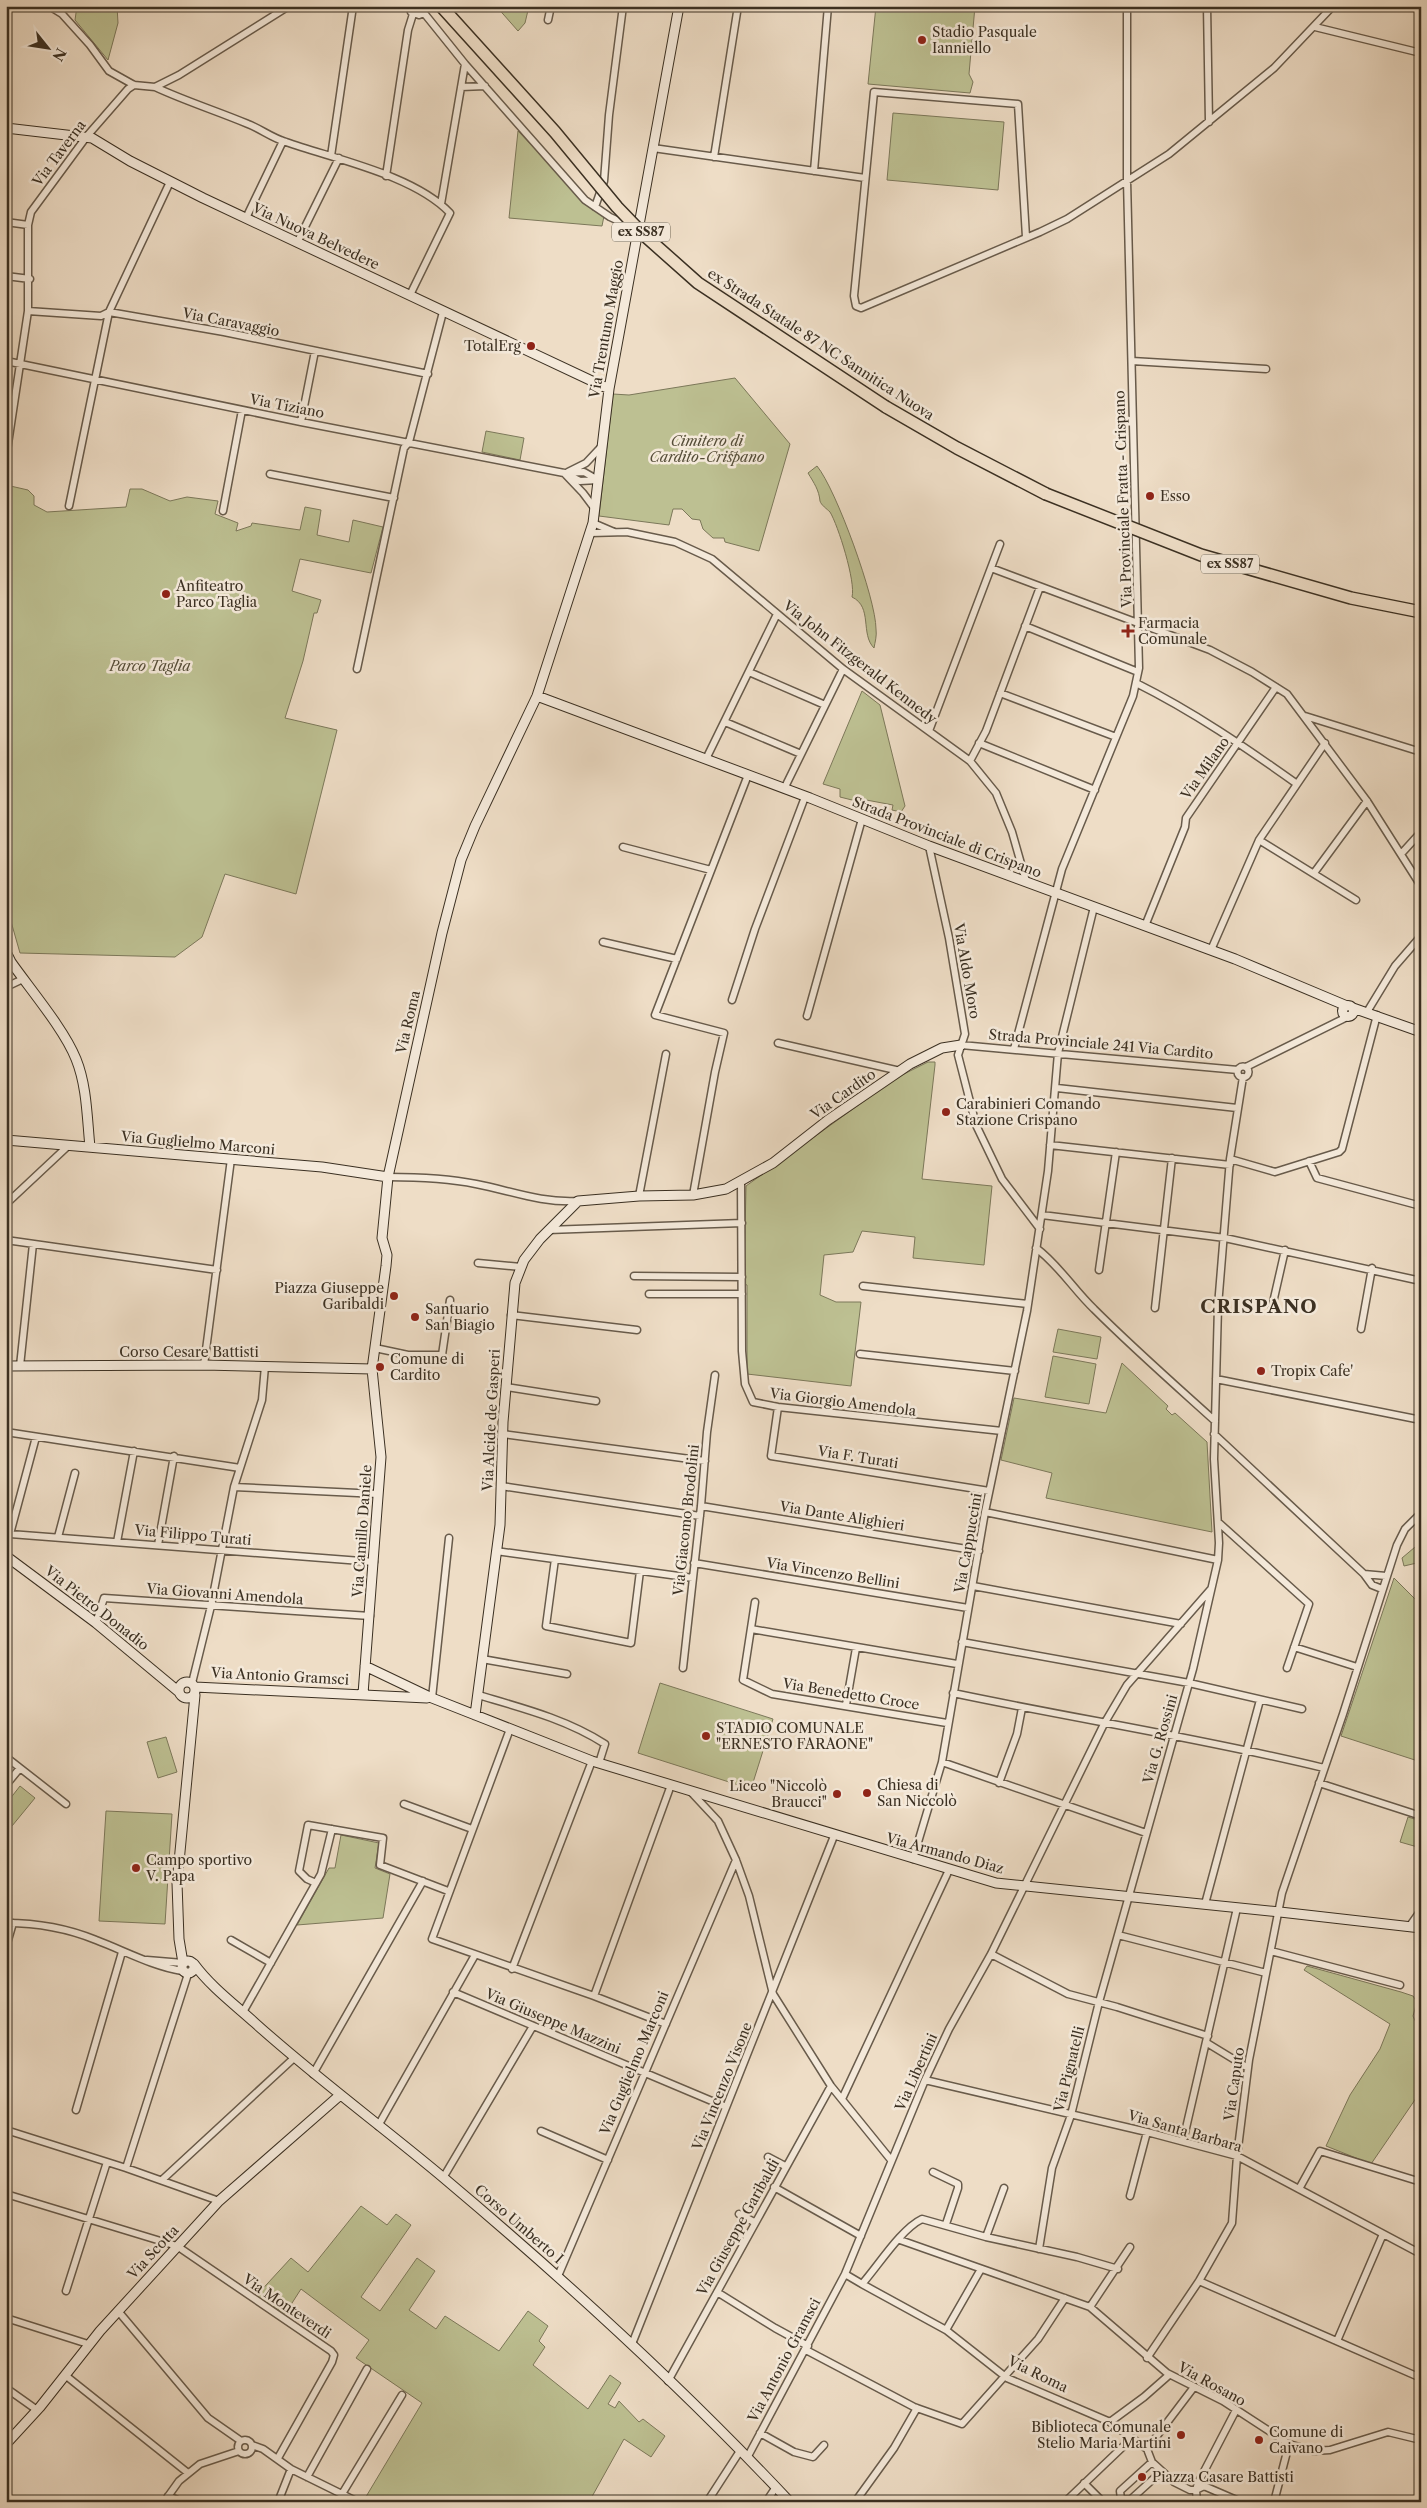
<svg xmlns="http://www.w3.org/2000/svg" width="1427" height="2508" viewBox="0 0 1427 2508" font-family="'Libre Caslon Text',serif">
	<rect width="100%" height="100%" fill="#eeddc6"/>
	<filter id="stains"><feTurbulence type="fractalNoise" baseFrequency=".004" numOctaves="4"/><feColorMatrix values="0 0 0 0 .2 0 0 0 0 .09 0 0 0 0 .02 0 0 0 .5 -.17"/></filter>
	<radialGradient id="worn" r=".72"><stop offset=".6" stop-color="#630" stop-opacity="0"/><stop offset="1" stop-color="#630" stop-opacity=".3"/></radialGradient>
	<path fill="#bdc092" stroke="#7c785a" d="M77 6H117L118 23 108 60 75 20Z
		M496 6H529L525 23 518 31Z
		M876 6H975L969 74 973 82 970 93 868 84Z
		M893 113 1004 122 998 190 887 180Z
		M518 131 586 202 604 216 602 226 509 218Z
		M735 378 790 444 759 551 725 542 724 538H713L703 529 700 520 692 519 682 509H673L669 525 599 516 613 394 629 395Z
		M486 431 524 438 520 460 482 452Z
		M817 466C836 489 876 599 876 629 877 636 875 642 874 648 860 634 873 607 852 597 856 582 838 525 830 512 827 509 821 505 820 501 819 490 814 483 808 473Z
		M6 485 28 490 34 496V505L47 512 126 507 130 489H142L170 501 187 497 218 501 215 514 238 523 236 531 251 526 252 523 300 530 305 507 321 510 317 535 349 542 353 520 383 527 371 573 300 559 292 591 321 600 317 613H314L303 661 285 718 337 730 296 894 225 874 202 937 175 957 20 953 6 904Z
		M862 691 880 705 905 806 901 812 892 810 893 805 861 799 860 802 840 797V789L823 784Z
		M928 1062H935V1065L922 1179 992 1186 984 1265 913 1258 915 1237 862 1231 853 1252 824 1255 820 1295 836 1302H861L851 1386 747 1374V1285L744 1284 746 1186 896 1078Z
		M1058 1329 1101 1337 1097 1359 1053 1352Z
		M1053 1356 1096 1364 1089 1404 1045 1397Z
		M1122 1363 1168 1406 1166 1409 1172 1415 1175 1413 1207 1442 1212 1532 1046 1498 1052 1473 1001 1460 1014 1398 1106 1413Z
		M1421 1542V1562L1404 1566 1402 1558Z
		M1394 1578 1421 1605V1762L1341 1736Z
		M660 1683 773 1719 751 1789 638 1753Z
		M166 1737 177 1772 158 1778 147 1742Z
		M20 1786 35 1798 12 1826 6 1822V1804Z
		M106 1811 172 1814 165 1924 99 1921Z
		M1408 1817 1421 1821V1848L1400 1842Z
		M341 1835 379 1843 375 1868 390 1874 383 1918 297 1925 329 1868H335Z
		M1307 1966 1401 1992 1413 1996 1417 2002 1413 2016 1421 2034V2091L1371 2164 1326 2146 1350 2095 1380 2049 1390 2024 1304 1970Z
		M361 2206 387 2225 396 2214 411 2225 361 2297 380 2311 417 2258 435 2271 409 2310 436 2329 445 2316 499 2351 528 2311 548 2326 539 2341 545 2347 533 2365 588 2409 610 2375 621 2383 608 2404 615 2408 619 2401 639 2422 643 2419 665 2436 651 2457 624 2439 589 2502 364 2500 422 2403 356 2358 369 2340 301 2289 285 2314 256 2296 291 2258 308 2272Z"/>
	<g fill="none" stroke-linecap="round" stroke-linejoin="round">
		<g stroke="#685b4b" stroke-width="9">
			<path id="street" d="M49 6 62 14 90 45 109 71 134 85 155 87 179 75 289 6
				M409 6 411 12 419 15 424 13 426 6
				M1207 6 1209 122
				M424 13 465 64 585 200 610 217 623 223 636 239
				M548 20 551 6
				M1315 27 1421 53
				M155 87C185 101 217 111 248 124 261 129 272 138 286 142 334 159 414 175 450 213L410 295
				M461 87 485 86
				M653 148 865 178
				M331 156 353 6
				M714 157 738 6
				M814 171 828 6
				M386 176 408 30 413 14
				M441 204 465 64
				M595 207 604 181 609 115 623 6
				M246 218 283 141
				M6 222 28 225
				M1026 237 1018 104 874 92 854 296 856 306 861 308 1040 232 1067 219 1169 154 1274 68 1333 6
				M297 243 339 158
				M6 276 30 279
				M28 311 101 316 109 312 224 332 428 374
				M6 361 301 422 564 473 584 472 598 480
				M1132 361 1266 369
				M301 422 315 351
				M6 457 28 311V225L31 212 87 136 128 89 134 85
				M568 472 586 463 601 447
				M564 473 583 493 595 509
				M270 474 394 498
				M568 475 580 481 598 480
				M69 506 109 312 170 182
				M223 511 242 410
				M593 523 614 532
				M590 533 627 532 675 542 712 559 843 669 970 761 996 793 1012 832 1026 881
				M991 568 1210 650 1252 672 1287 694 1367 801 1421 886
				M1025 626 1138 672
				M357 669 404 448 409 442 443 312
				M749 672 825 705
				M1136 683C1194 712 1245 747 1297 784
				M1000 693 1116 737
				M1305 716 1421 752
				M725 722 801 754
				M929 731 1000 544
				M979 743 1095 790
				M706 759 777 614
				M970 761 986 731 1040 587
				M784 789 843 669
				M1259 840 1356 900
				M929 846 949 938 965 1034 958 1055 976 1125 1002 1179 1040 1229
				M623 847 711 870
				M1401 854 1421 832
				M1314 873 1367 801
				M1145 926 1185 827 1186 818 1276 687
				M603 942 677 959
				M1211 950 1259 840 1325 743
				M6 987 23 979
				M732 1000 755 929 805 797
				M1367 1012 1395 966 1421 936
				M807 1016 862 819
				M778 1043 900 1071
				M961 1045 1238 1070
				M1014 1049 1062 869 1133 696 1139 668 1127 180V6
				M1237.5 1072a5.5 5.5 0 1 1 11 0a5.5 5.5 0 1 1-11 0Z
				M1246 1067 1347 1017
				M1057 1088 1237 1108
				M1050 1145 1230 1165
				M1230 1159 1275 1172 1339 1152 1342 1149 1377 1015
				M1309 1161 1317 1178 1421 1206
				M388 1177C417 1177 447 1178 476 1184 512 1191 540 1203 578 1201
				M741 1182 742 1351 745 1384 753 1402 778 1407 1002 1431
				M693 1195 715 1072 724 1033 655 1015 748 775
				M639 1196 666 1054
				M6 1204 69 1145
				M1042 1215 1225 1238 1421 1281
				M548 1230 742 1223
				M6 1240 217 1270
				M1036 1248C1058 1264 1074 1290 1094 1309 1133 1348 1174 1384 1215 1421
				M478 1263 521 1267
				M1099 1270 1116 1152
				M634 1276 742 1277
				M863 1286 1028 1304
				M649 1294H742
				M1272 1307 1285 1250
				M1155 1308 1172 1158
				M511 1315 637 1330
				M1361 1329 1372 1268
				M375 1348 408 1355H442L450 1300
				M860 1354 1015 1371
				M204 1365 231 1159
				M20 1366 33 1244
				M1216 1379 1421 1420
				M506 1387 596 1401
				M778 1407 771 1456 989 1491
				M6 1432 240 1468
				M503 1434 705 1461
				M1214 1434 1364 1574 1372 1585 1382 1589
				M501 1486 700 1516
				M234 1487 378 1494
				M701 1506 979 1551
				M985 1512 1218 1560
				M1218 1522 1309 1604 1287 1668
				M10 1534 374 1562
				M10 1534 36 1437
				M58 1537 75 1473
				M117 1542 134 1451
				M158 1545 174 1456
				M496 1551 693 1578
				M555 1559 546 1626 631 1643 640 1571
				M694 1563 968 1608
				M1364 1574 1386 1576
				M973 1586 1181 1624
				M755 1602 743 1680 772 1694 947 1723
				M96 1623 104 1598 370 1616
				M751 1629 957 1664
				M962 1642 1189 1683 1302 1709
				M1294 1647 1357 1667
				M482 1659 567 1674
				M683 1668 701 1506 707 1432 715 1375
				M192 1683 211 1606 234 1487 262 1400 265 1366
				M953 1693C1076 1719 1201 1738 1324 1768
				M478 1695C522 1708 566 1719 605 1744L599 1763
				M432 1698 449 1538
				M846 1705 856 1648
				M510 1729 432 1939 594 1996 666 2024
				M6 1757 66 1804
				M942 1762 1146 1833
				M999 1783 1017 1734 1022 1708
				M1319 1783 1421 1816
				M6 1785 20 1768
				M691 1792 718 1821 736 1860 749 1896 773 1994 831 2086 891 2160
				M404 1804 472 1829
				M913 1859 942 1762 985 1512 1027 1311 1048 1171 1058 1053 1094 907
				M316 1883 307 1879 299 1871 308 1825 383 1838 380 1865 448 1891
				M1205 1904 1260 1700
				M6 1923C36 1923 69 1929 96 1940 125 1951 152 1966 182 1971
				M1409 1927 1421 1910
				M1118 1935 1266 1973
				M231 1940 271 1963
				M6 1947 13 1923
				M1271 1951 1400 1985
				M991 1954 1068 1994 1117 2007 1208 2036
				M147 1960 183 1963
				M512 1969 592 1761
				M453 1992 726 2107
				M594 1996 671 1785
				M243 2012 321 1874 332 1829
				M1207 2043 1248 2068
				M313 2074 423 1881
				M925 2080 1147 2132 1237 2156 1421 2254
				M842 2099 949 1870
				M76 2110 122 1952
				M378 2126 475 1955
				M6 2130 126 2168 219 2201
				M541 2131 608 2160
				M1183 2141 1237 1908
				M768 2157 785 2166
				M126 2168 188 1974
				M933 2172 958 2184V2188L946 2224
				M443 2178 533 2026
				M162 2180 294 2058
				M774 2187 861 2236
				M1299 2189 1320 2151 1421 2182
				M6 2194 177 2246 331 2351 334 2355 332 2362 278 2458
				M1130 2196 1147 2132
				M739 2214 754 2222
				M986 2237 1004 2188
				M900 2240 1090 2307 1167 2373 1223 2401 1289 2444 1313 2451 1330 2450 1388 2432 1421 2440
				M1039 2249 1052 2168 1071 2115 1099 2002 1193 1669 1218 1560 1219 1543 1214 1459 1218 1306 1230 1159 1243 1077
				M6 2253 7 2251
				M845 2274 862 2284C878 2266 901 2229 922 2219L986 2237 1077 2257 1118 2269
				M558 2276 736 1860
				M1199 2281 1421 2378
				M862 2284 946 2330 1007 2378 1110 2422 1147 2449 1152 2462 1174 2482 1190 2490H1196
				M66 2291 107 2162
				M717 2292 775 2328 808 2346
				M1090 2307 1130 2247
				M118 2311 208 2418 241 2441
				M6 2318 88 2344
				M946 2330 981 2269
				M1337 2341 1383 2234
				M632 2344 834 1836
				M806 2350 914 2407 962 2424 1038 2339 1065 2298
				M1147 2358 1199 2281 1232 2223 1237 2156 1249 2060 1282 1893 1343 1714 1397 1545 1405 1529 1421 1513
				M65 2375 188 2473
				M668 2381 831 2086
				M6 2388 37 2410
				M1110 2422 1144 2397 1169 2375
				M760 2433 794 2452 813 2457 824 2445
				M238 2447a7 7 0 1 1 14 0a7 7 0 1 1-14 0Z
				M252 2445 263 2449 291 2469 358 2502
				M1147 2449 1194 2387
				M747 2458 845 2274 925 2080 949 2029 991 1954 1104 1724 1127 1685 1211 1589
				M1152 2462 1120 2491 1121 2499 1130 2500 1162 2471
				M307 2477 367 2369
				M1084 2483 1103 2502
				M1196 2490 1204 2486 1241 2502
				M342 2494 402 2395
				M168 2496 182 2502
				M164 2502 179 2481 200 2464 239 2451
				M278 2502 291 2469
				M707 2502 740 2451
				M766 2502 776 2487
				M855 2502 894 2448 917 2408
				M1065 2502 1132 2438
				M1197 2502 1196 2490 1198 2483 1236 2410
				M1274 2502 1289 2444"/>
		</g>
		<g stroke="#3b3022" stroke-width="11">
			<path id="secondary" d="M6 128 92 138 130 161 203 198 609 389
				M537 696 810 798 929 846 1235 959 1347 1006
				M6 952 11 962C30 989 64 1029 76 1059 87 1086 87 1118 90 1147
				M1342.5 1011a5.5 5.5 0 1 1 11 0a5.5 5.5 0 1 1-11 0Z
				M1353 1008 1421 1032
				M6 1140 322 1167 388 1177
				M6 1366 204 1365 372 1369
				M6 1556 96 1623 179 1692
				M365 1666 432 1698 592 1761 996 1883 1280 1912 1421 1928
				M179 1690a8 8 0 1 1 16 0a8 8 0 1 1-16 0Z
				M195 1687 427 1698
				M363 1694 381 1457 372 1369 386 1266 387 1255 382 1238 388 1177 442 933 461 860 475 826 537 696 593 523 609 389 679 6
				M475 1715 500 1525 503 1422 515 1283 524 1260 540 1239 578 1201 639 1196 693 1195 726 1189 773 1163 828 1120 910 1064 942 1048 961 1045
				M182 1967a6 6 0 1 1 12 0a6 6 0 1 1-12 0Z
				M183 1963 179 1939 177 1883 195 1695
				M194 1964C211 1987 234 2004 255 2023 316 2078 382 2126 445 2179 565 2280 682 2387 790 2502
				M6 2444 40 2407 100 2331 219 2201 339 2096"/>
		</g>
		<g stroke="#3b3022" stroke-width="14">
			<path id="highway" d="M886 407 957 448 1046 494"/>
		</g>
		<use href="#street" stroke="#f4e9da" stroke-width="6"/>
		<use href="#secondary" stroke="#f4e9da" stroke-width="9"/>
		<use href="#highway" stroke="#eeddc6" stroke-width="11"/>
		<g stroke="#3b3022" stroke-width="14" stroke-linecap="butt">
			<path id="highway-bridge" d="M441 6 555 132 617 207 644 235 698 283 886 407
				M1046 494 1201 555 1351 598 1421 612"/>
		</g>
		<use href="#highway-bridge" stroke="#eeddc6" stroke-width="11"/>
	</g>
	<g fill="#8f2418" stroke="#f4e9da" stroke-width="2">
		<circle cx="922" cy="40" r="5"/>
		<circle cx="531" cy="346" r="5"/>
		<circle cx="1150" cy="496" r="5"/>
		<circle cx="166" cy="594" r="5"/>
		<path d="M1125.5 623.5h5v5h5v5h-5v5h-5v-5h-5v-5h5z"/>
		<circle cx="946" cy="1112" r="5"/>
		<circle cx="394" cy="1296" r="5"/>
		<circle cx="415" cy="1317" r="5"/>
		<circle cx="380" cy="1367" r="5"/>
		<circle cx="1261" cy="1371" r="5"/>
		<circle cx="706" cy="1736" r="5"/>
		<circle cx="867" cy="1793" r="5"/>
		<circle cx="837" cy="1794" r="5"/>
		<circle cx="136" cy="1868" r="5"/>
		<circle cx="1181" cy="2435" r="5"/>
		<circle cx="1259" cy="2440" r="5"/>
		<circle cx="1142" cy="2477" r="5"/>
	</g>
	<g text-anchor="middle" stroke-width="5" stroke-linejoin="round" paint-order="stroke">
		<g fill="#f4e9da" stroke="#726859" stroke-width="1">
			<rect x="612" y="222.5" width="58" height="19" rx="4"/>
			<rect x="1201" y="554.5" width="58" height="19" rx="4"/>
		</g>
		<g font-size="12" font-weight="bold" fill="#3b3022">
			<text x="641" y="236">ex SS87</text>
			<text x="1230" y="568">ex SS87</text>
		</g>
		<g font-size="14" fill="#3b3022" stroke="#f4e9da" text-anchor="start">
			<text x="932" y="37">Stadio Pasquale<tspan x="932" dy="16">Ianniello</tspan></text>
			<text x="521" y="351" text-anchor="end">TotalErg</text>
			<text x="1160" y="501">Esso</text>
			<text x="176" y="591">Anfiteatro<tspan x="176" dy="16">Parco Taglia</tspan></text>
			<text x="1138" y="628">Farmacia<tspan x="1138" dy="16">Comunale</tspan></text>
			<text x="956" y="1109">Carabinieri Comando<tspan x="956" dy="16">Stazione Crispano</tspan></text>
			<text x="384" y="1293" text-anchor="end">Piazza Giuseppe<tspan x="384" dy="16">Garibaldi</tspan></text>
			<text x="425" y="1314">Santuario<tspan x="425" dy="16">San Biagio</tspan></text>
			<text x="390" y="1364">Comune di<tspan x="390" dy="16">Cardito</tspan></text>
			<text x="1271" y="1376">Tropix Cafe'</text>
			<text x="716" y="1733">STADIO COMUNALE<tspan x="716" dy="16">"ERNESTO FARAONE"</tspan></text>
			<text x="877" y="1790">Chiesa di<tspan x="877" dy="16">San Niccolò</tspan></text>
			<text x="827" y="1791" text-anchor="end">Liceo "Niccolò<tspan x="827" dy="16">Braucci"</tspan></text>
			<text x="146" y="1865">Campo sportivo<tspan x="146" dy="16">V. Papa</tspan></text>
			<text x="1171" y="2432" text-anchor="end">Biblioteca Comunale<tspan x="1171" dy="16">Stelio Maria Martini</tspan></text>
			<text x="1269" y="2437">Comune di<tspan x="1269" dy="16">Caivano</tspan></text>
			<text x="1152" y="2482">Piazza Casare Battisti</text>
		</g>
		<g font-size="14" fill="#3b3022" stroke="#f4e9da">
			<text transform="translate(59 153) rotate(-53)" y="5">Via Taverna</text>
			<text transform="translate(316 236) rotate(25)" y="5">Via Nuova Belvedere</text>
			<text transform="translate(231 322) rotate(11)" y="5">Via Caravaggio</text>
			<text transform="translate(606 329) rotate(-80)" y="5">Via Trentuno Maggio</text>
			<text transform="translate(821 344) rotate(33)" y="5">ex Strada Statale 87 NC Sannitica Nuova</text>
			<text transform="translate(287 406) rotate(11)" y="5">Via Tiziano</text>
			<text transform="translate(1123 499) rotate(-92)" y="5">Via Provinciale Fratta - Crispano</text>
			<text transform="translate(860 662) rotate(38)" y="5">Via John Fitzgerald Kennedy</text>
			<text transform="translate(1205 768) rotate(-55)" y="5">Via Milano</text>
			<text transform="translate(947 837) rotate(21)" y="5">Strada Provinciale di Crispano</text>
			<text transform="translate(967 971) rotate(80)" y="5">Via Aldo Moro</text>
			<text transform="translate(408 1022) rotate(-77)" y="5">Via Roma</text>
			<text transform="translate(1101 1044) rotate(5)" y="5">Strada Provinciale 241 Via Cardito</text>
			<text transform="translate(843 1094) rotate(-35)" y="5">Via Cardito</text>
			<text transform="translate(198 1143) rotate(5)" y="5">Via Guglielmo Marconi</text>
			<text x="189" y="1357">Corso Cesare Battisti</text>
			<text transform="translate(843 1402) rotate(7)" y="5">Via Giorgio Amendola</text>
			<text transform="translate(491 1420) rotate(-87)" y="5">Via Alcide de Gasperi</text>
			<text transform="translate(858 1457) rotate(9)" y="5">Via F. Turati</text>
			<text transform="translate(842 1516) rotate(9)" y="5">Via Dante Alighieri</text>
			<text transform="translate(686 1520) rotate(-84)" y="5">Via Giacomo Brodolini</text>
			<text transform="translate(362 1531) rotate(-86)" y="5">Via Camillo Daniele</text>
			<text transform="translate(193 1535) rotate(5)" y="5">Via Filippo Turati</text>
			<text transform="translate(968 1543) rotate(-80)" y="5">Via Cappuccini</text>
			<text transform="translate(833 1573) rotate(9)" y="5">Via Vincenzo Bellini</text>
			<text transform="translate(225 1594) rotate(4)" y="5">Via Giovanni Amendola</text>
			<text transform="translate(97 1608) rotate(38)" y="5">Via Pietro Donadio</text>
			<text transform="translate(280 1676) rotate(3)" y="5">Via Antonio Gramsci</text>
			<text transform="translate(851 1694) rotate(9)" y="5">Via Benedetto Croce</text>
			<text transform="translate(1160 1739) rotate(-74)" y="5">Via G. Rossini</text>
			<text transform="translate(945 1853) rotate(15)" y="5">Via Armando Diaz</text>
			<text transform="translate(553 2021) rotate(23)" y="5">Via Giuseppe Mazzini</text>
			<text transform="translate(634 2063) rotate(-67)" y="5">Via Guglielmo Marconi</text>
			<text transform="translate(1069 2069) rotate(-76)" y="5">Via Pignatelli</text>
			<text transform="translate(916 2072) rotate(-66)" y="5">Via Libertini</text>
			<text transform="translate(1234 2084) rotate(-82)" y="5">Via Caputo</text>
			<text transform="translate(722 2086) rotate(-68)" y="5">Via Vincenzo Visone</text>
			<text transform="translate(1185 2131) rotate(16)" y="5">Via Santa Barbara</text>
			<text transform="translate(519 2224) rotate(41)" y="5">Corso Umberto I</text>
			<text transform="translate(738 2227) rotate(-61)" y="5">Via Giuseppe Garibaldi</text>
			<text transform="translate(153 2252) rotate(-47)" y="5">Via Scotta</text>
			<text transform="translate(287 2306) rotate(34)" y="5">Via Monteverdi</text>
			<text transform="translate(784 2360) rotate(-62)" y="5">Via Antonio Gramsci</text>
			<text transform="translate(1038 2374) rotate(26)" y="5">Via Roma</text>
			<text transform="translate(1212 2384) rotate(29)" y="5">Via Rosano</text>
		</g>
		<g font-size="14" font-style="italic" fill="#554d38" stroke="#f4e9da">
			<text x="707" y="446">Cimitero di<tspan x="707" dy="16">Cardito-Crispano</tspan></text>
			<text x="150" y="671">Parco Taglia</text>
		</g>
		<g font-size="19" font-weight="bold" letter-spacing="1" fill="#3b3022" stroke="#f4e9da">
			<text x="1259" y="1313">CRISPANO</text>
		</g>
	</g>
	<rect width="1427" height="2508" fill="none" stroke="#eeddc6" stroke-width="25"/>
	<rect x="8" y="8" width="1412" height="2493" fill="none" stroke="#3b3022" stroke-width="2.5"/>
	<rect x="12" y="12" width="1402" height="2483" fill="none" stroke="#3b3022"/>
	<g transform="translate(48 48) rotate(120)" stroke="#f4e9da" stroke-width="4" paint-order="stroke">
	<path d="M0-4L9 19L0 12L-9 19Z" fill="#3b3022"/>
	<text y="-8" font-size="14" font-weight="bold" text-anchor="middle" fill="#3b3022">N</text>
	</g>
	<rect width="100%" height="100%" filter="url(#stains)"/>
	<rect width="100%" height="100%" fill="url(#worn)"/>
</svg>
